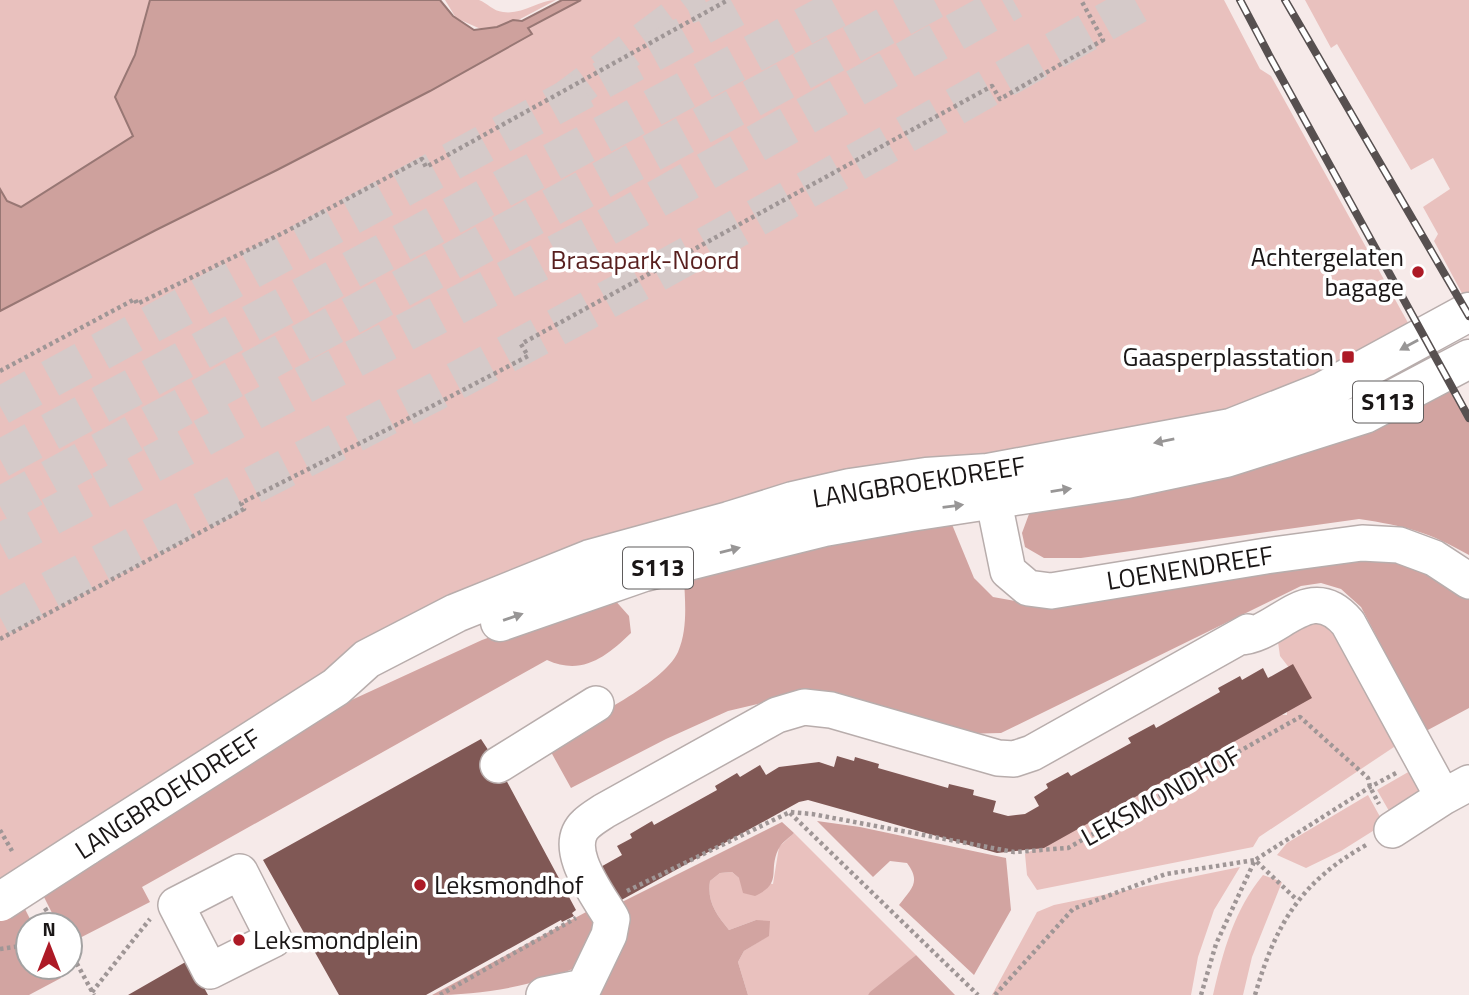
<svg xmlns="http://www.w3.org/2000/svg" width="1469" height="995" viewBox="0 0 1469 995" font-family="'Titillium Web',sans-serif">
	<rect width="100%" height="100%" fill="#f6eae9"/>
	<path fill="#e9c1be" d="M0 0H150L135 55 115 97 133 136 21 207 7 201 0 189Z
		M445 0C455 0 470 0 479 0 487 3 493 11 503 12 523 15 538 0 556 0L492 34 456 18Z
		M581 0H1224L1260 69 1271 76 1412 330 1270 401 639 531 0 882V306Z
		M1305 0H1469V297L1465 299 1434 241 1438 234 1423 207 1450 189 1433 158 1411 170 1337 44 1331 48Z
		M1319 620 1336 627 1403 741 1259 837 1253 847 1037 890 1027 875 1025 854 1066 833 1269 714 1287 715 1286 696 1301 683 1280 656 1277 635Z
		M1410 771 1434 786 1393 818 1377 790Z
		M1368 795 1384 824 1341 851 1306 868 1277 855 1287 843Z
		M794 833 916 955 868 995H748L738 962 744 951 768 936 756 920 729 930C716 914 707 902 710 881L720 873 732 872 739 878 773 884 779 847Z
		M1240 867 1214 910 1198 957 1191 995H992L1037 912 1054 905Z
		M1263 875 1282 882 1252 957 1243 995H1213C1223 952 1234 910 1263 875Z"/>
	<path fill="#d2a4a1" d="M1450 384 1469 422V555C1429 532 1405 526 1359 519L1081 558H1044L1025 547 1022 533 1032 506Z
		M951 522 974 578 993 597 1026 603 1322 559 1402 562 1466 594 1469 599V708L1426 731 1361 607 1341 589 1321 583 1301 586 1001 733 961 734 770 701 728 711 666 739 571 788 546 743C579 724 663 685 678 652 688 629 685 602 684 578L792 553Z
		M613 598 629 616 631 633C606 657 582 676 547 660L142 887 150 902 70 943V925H58L42 893 345 703 482 640 558 613Z
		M817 821 860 827 1006 858 1011 910 974 975 899 905C912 888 921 882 907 863L890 861 873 877Z
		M782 822 794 833C789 838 781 843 778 850 768 872 783 883 755 896L743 893 739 878 732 872 720 873 710 881C707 902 716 914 729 930L756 920 770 921 769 936 744 951 738 962 748 995H564L614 906Z
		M23 905 33 925H28V967H55L61 978 29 995H0V920Z
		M588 911 598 919 590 961C543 985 485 995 432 995Z
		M916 955 955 995H868L870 992Z"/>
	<path fill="#cea19d" stroke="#987774" stroke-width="2" d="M150 0H440L453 16 474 30 497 27 513 20 522 21 562 0H581L528 28 532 34 430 91 277 170 156 230 0 311V189L7 201 21 207 133 136 115 97 135 55Z"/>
	<path fill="#805855" d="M1293 664 1312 698 1044 848 997 853 808 800 799 802 616 903 597 869 622 855 617 846 632 838 630 834 652 821 654 825 717 790 715 786 737 773 740 777 760 765 766 775 779 767 819 762 834 767 837 756 854 761 855 757 879 764 878 768 948 788 949 784 974 790 973 795 996 801 993 812 1008 816 1025 814 1039 806 1034 797 1048 788 1046 784 1068 772 1071 776 1131 743 1128 738 1154 724 1156 728 1220 692 1218 688 1240 676 1242 680 1263 668 1268 678Z
		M481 739 498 765 576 910 572 913 574 916 562 922 561 920 426 995H339L263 860Z
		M189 960 208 995H128Z"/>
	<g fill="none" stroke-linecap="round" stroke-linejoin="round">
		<path stroke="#d5cac9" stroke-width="35" stroke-dasharray="35 18" stroke-linecap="butt" d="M559 103 687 7 705 0"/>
		<path stroke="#d5cac9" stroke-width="38" stroke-dasharray="38 19" stroke-linecap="butt" d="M0 406 750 0
			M0 459 853 0
			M0 506 934 0
			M0 543 596 233 1013 0
			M0 617C144 539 290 467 435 392 675 266 909 132 1145 0"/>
		<g stroke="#b8adac" stroke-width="38">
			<path id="minor" d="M988 473 1008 571 1028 588 1051 591 1266 556 1362 543 1399 545 1434 558 1469 581
				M1239 637C1279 636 1309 577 1348 623L1443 797 1469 783
				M498 765 596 704
				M1392 830 1443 797
				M240 872 274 939 210 971 176 905Z
				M544 995 584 987 609 935 612 919C599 896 560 848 586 824 591 819 598 815 604 811L777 715 804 707 831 710 998 758 1014 759 1032 753 1248 632"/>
		</g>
		<g stroke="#b8adac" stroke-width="41">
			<path id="major" d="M500 622 644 572 824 527 910 512 1127 479 1226 458 1365 414 1469 359
				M85 847 336 687 367 659 456 613 590 559 729 521 793 501 850 488 926 477 988 473 1231 428 1322 392 1469 312"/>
		</g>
		<path stroke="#9f9696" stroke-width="4.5" stroke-dasharray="3.5 3.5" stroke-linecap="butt" d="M0 371 135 299 137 304 283 233 422 159 426 167 728 0
			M0 639 244 509 241 503 392 427 528 356 521 344 992 86 1000 99 1103 40 1081 0
			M790 813 978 995
			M0 830 12 851
			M627 891 790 812 812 814 1014 852 1068 848 1300 717 1368 778 1370 787 1379 804
			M45 908 55 925
			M0 949 28 945
			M70 951 94 995
			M92 992 150 919
			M440 995 576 918
			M995 995 1073 909 1166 874 1255 860 1297 900
			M1201 995 1216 944 1255 860 1370 787 1398 772
			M1255 995C1276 923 1301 881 1368 844"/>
		<use href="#minor" stroke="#fff" stroke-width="35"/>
		<use href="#major" stroke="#fff" stroke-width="38"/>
		<g stroke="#575050" stroke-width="8">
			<path id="rail" d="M1240 0 1269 55 1469 418
				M1285 0 1469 316"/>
		</g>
		<use href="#rail" stroke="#fff" stroke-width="5" stroke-dasharray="16" stroke-linecap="butt"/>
		<g stroke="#b8adac" stroke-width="41" stroke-linecap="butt">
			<path id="major-bridge" d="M0 902 85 847"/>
		</g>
		<use href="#major-bridge" stroke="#fff" stroke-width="38"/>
	</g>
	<defs><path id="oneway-solid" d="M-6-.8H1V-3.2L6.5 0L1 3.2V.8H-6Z" transform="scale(1.75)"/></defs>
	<g fill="#989696">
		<use href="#oneway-solid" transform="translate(1409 345) rotate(151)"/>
		<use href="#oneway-solid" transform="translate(1164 441) rotate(169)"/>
		<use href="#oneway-solid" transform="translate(1061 490) rotate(-9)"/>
		<use href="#oneway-solid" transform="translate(953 506) rotate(-7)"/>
		<use href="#oneway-solid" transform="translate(730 550) rotate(-14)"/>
		<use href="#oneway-solid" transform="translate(513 617) rotate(-19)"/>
	</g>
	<g fill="#ad1a26" stroke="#fff" stroke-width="2.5">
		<circle cx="1418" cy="272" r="7"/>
		<rect x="1341" y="350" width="14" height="14" rx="3.5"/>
		<circle cx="420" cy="885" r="7"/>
		<circle cx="239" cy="940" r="7"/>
	</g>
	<g text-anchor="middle" stroke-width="7" stroke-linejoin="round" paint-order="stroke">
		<g fill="#fff" stroke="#5f5c5c" stroke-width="2">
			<rect x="1353" y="381.5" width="70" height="41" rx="5"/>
			<rect x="623" y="547.5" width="70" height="41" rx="5"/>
		</g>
		<g font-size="24" font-weight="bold" fill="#1a1616">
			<text x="1388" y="410">S113</text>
			<text x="658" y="576">S113</text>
		</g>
		<g font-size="26" fill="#1a1616" stroke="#fff" text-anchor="end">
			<text x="1404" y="266">Achtergelaten<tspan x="1404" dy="30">bagage</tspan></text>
			<text x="1334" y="366">Gaasperplasstation</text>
			<text x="434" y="894" text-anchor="start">Leksmondhof</text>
			<text x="253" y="949" text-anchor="start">Leksmondplein</text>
		</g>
		<g font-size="26" fill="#581f1e" stroke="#fff">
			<text x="645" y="269">Brasapark-Noord</text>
		</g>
		<g font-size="26" fill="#1a1616" stroke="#fff">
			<text transform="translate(919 482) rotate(-9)" y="9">LANGBROEKDREEF</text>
			<text transform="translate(1190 568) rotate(-9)" y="9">LOENENDREEF</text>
			<text transform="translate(168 794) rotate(-33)" y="9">LANGBROEKDREEF</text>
			<text transform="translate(1161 796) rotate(-29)" y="9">LEKSMONDHOF</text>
		</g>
	</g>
	<g transform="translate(49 946)"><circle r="33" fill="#ffffff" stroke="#a3a2a2" stroke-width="2"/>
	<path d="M0-5L12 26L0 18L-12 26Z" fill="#ad1a26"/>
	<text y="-10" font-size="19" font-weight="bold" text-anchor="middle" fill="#1a1616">N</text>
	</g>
</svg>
